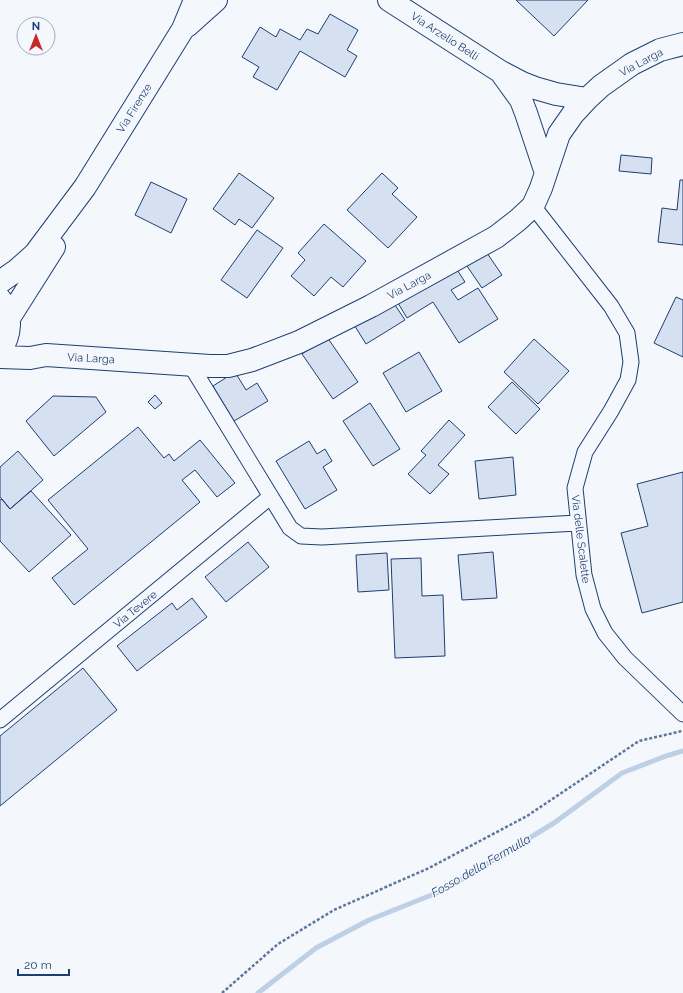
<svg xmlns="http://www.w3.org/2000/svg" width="683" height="993" viewBox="0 0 683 993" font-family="Raleway,sans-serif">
	<rect width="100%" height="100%" fill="#f4f7fb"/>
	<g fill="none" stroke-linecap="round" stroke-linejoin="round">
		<path stroke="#bed0e5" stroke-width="5" d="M258 993 316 948 369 920 444 890 554 823 622 773 666 756 683 751"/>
	</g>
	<path fill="#d5e0f0" stroke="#1d3f73" d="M516 0H588L554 36Z
		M330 14 358 30 347 50 357 56 345 77 300 51 277 90 253 77 259 67 242 57 260 27 276 37 280 29 300 40 307 29 318 34Z
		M621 155 652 158 651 174 619 171Z
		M239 173 274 198 252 228 239 219 235 225 213 209Z
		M382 173 398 188 392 194 417 217 388 248 347 210Z
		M680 180H683V245L658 242 662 208 677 210Z
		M151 182 187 199 171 233 135 215Z
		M324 224 366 261 343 287 331 277 314 296 291 276 305 260 298 253Z
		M257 230 283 248 247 298 221 280Z
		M487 253 502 275 482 288 467 266Z
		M452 262 465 282 451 290 458 300 478 288 498 319 459 343 433 302 407 318 395 298Z
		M676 297 683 300V357L654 343Z
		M391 299 405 320 366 344 353 323Z
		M327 337 358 382 333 399 302 354Z
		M534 339 569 371 538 404 504 372Z
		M419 352 442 391 406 412 383 373Z
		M235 372 246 390 257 383 268 401 234 421 213 386Z
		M512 382 540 409 516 434 488 407Z
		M155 395 162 403 155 409 148 402Z
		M53 396 96 397 106 412 54 456 26 421Z
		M370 403 400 449 373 466 343 421Z
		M449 420 465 435 438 465 449 474 430 494 408 474 426 455 421 451Z
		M138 427 164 458 169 454 174 461 200 440 235 483 217 497 195 470 182 480 200 502 74 605 52 578 88 549 48 500Z
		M309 441 317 454 325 449 332 461 323 467 337 490 305 509 276 461Z
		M18 451 43 480 10 509 0 497V467Z
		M513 457 516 495 479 499 475 461Z
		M683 472V602L642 613 621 533 648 526 637 484Z
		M31 491 71 535 29 572 0 541V500L2 499 10 509Z
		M248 542 269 567 226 602 205 577Z
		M493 552 497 598 462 600 458 555Z
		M387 553 389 590 358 592 356 555Z
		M421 558 422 596 443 595 445 656 395 658 391 559Z
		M192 598 207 617 137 671 117 646 172 603 177 610Z
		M83 668 117 710 0 806V736Z"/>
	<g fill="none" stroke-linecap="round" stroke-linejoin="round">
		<g stroke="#1d3f73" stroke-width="17">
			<path id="street" d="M533 206 611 306 627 333 631 362 628 380 611 411 585 452 575 488 584 575 593 609 605 633 625 658 683 714
				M190 364 290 528 301 536 322 537 578 523
				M0 720 270 497"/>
		</g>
		<g stroke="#1d3f73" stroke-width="24">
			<path id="secondary" d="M389 0 501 72 522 83 535 88 556 94 587 99
				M187 26 216 0
				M503 75 521 100 526 113 546 173
				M0 282 17 270 35 254 85 187 183 29 195 0
				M0 299C13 315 11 335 0 351
				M9 318 54 247
				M0 357 30 358 46 355 210 366H228L252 360 299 342 371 306 496 237 518 220 533 206 541 188 559 134 573 114 587 99 601 86 632 64 660 50 683 44"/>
		</g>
		<path stroke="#5e769c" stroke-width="2.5" stroke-dasharray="3 2" stroke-linecap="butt" d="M222 993 278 944 334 910 429 868 527 816 639 741 682 731"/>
		<use href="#street" stroke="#f4f7fb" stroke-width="15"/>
		<use href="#secondary" stroke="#f4f7fb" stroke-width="22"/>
	</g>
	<g text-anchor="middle" stroke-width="3" stroke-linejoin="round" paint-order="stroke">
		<g font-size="11" fill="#1d3f73" stroke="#f4f7fb">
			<text transform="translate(445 36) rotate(33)" y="4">Via Arzelio Belli</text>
			<text transform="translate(641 62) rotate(-28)" y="4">Via Larga</text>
			<text transform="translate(134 108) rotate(-58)" y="4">Via Firenze</text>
			<text transform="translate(409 285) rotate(-28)" y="4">Via Larga</text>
			<text transform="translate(91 358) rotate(3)" y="4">Via Larga</text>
			<text transform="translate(581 539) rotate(83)" y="4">Via delle Scalette</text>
			<text transform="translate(135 609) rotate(-39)" y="4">Via Tevere</text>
		</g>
		<g font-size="12" font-style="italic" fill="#1d3f73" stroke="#f4f7fb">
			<text transform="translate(481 866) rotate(-30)" y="4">Fosso della Fermulla</text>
		</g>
	</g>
	<g transform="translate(36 36)"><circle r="19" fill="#f4f7fb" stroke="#9eadc5"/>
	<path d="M0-3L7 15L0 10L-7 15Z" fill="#c62828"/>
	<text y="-6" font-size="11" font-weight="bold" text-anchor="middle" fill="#1d3f73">N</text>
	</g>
	<path d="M18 969v6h51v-6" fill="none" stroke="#1d3f73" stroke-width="2"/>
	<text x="24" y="969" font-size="12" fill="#1d3f73" stroke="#f4f7fb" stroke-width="3" paint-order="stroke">20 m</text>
</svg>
